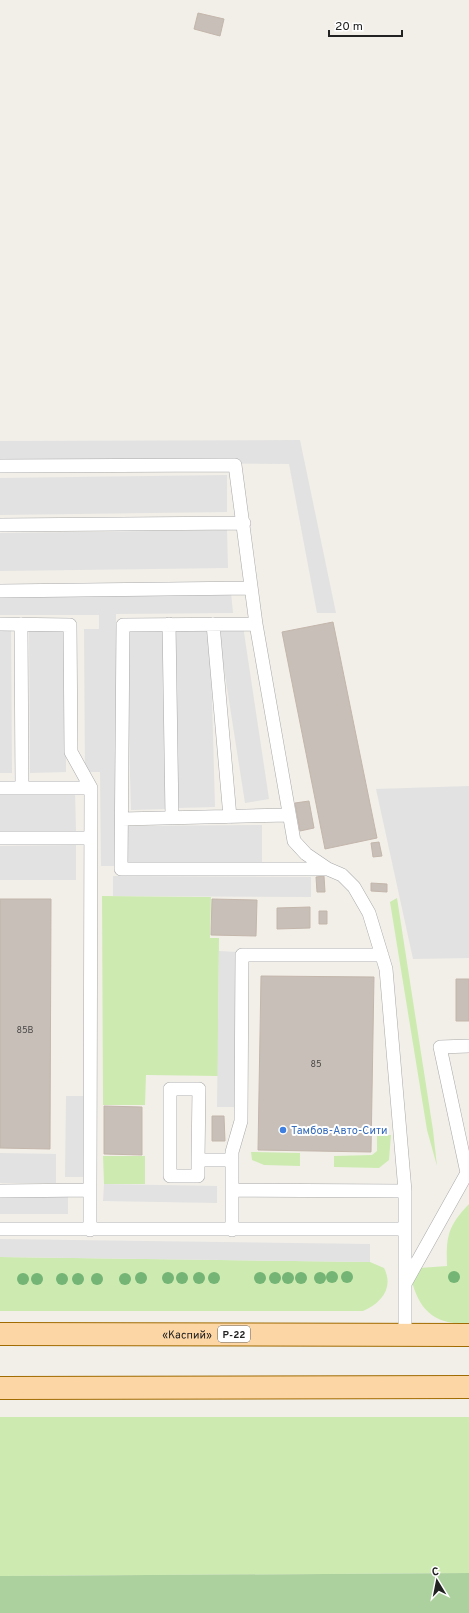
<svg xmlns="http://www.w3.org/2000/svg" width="469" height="1613" viewBox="0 0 469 1613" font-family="Overpass,sans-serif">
	<rect width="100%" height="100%" fill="#f2efe9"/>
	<path fill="#cdebb0" d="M102 896 211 897 210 938H219L218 1076 146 1075 145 1105H103Z
		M397 898 433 1130 437 1166 427 1130 390 902Z
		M391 1135 389 1160 379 1168 334 1167V1156L372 1155 377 1151V1136Z
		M251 1152 300 1153V1166L264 1165 252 1160Z
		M103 1156H145V1184H104Z
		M469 1204V1324C437 1324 421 1314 412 1282L419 1268 447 1266C446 1236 448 1226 469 1204Z
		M0 1257 370 1262 384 1268C394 1287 382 1303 363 1311H0Z
		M0 1417H469V1573L0 1576Z"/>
	<path fill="#add19e" d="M469 1573V1613H0V1576Z"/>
	<path fill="#e2e2e2" d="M300 440 336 613H317L289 464 0 462V441Z
		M227 475V512L0 515V478Z
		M227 530 228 568 0 571V533Z
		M231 592 233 613 116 614V866H101L100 772H85L84 629H99V615H0V594Z
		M243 626 269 799 245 803 218 630Z
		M0 629H11L12 773H0Z
		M29 629H66V772L30 773Z
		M210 629 215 807 178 808 173 630Z
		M163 630 168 809 131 810 126 631Z
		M469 786V958L413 959 376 789Z
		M75 792 76 831 0 832V793Z
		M262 825V863L126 865V826Z
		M76 845V880H0V846Z
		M113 876 311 877V897L113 896Z
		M219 951 237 952 236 1107H217Z
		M66 1096H86L85 1177H65Z
		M0 1153 56 1154V1183H0Z
		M104 1184 217 1186V1203L103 1201Z
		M0 1196H68V1214H0Z
		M0 1239 370 1244V1262L0 1257Z"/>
	<path fill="#c7bfb8" stroke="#c4b6ab" d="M198 13 224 19 220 36 194 29Z
		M333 622 377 838 325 849 282 632Z
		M309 801 314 828 300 831 295 803Z
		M379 842 382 856 373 857 371 843Z
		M324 876 325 892H317L316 877Z
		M371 883 387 884V892L371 891Z
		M0 899H51L50 1149 0 1148Z
		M212 899 257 900 256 936 211 935Z
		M310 907V928L277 929V908Z
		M319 911H327V924H319Z
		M261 976 374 977 371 1152 258 1150Z
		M456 979H469V1021H456Z
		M104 1106 142 1107V1155L104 1154Z
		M212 1116H224L225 1141H212Z"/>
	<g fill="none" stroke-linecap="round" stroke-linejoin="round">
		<g stroke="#a9a9a9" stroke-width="14">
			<path id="lane" d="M0 466 235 465 256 624
				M0 525 244 523
				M0 591 251 588
				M0 624 70 625 71 752 91 788 90 1190
				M21 624 22 787
				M169 624 172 817
				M213 624 230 817
				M0 788H91
				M122 819 289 815
				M0 838H90
				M328 869 306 854 294 841 256 624 123 625 121 869H328L342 875 354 887 369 913 386 969 405 1191V1335
				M198 1160 199 1089H170V1176H198V1160H232
				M232 1190 405 1191
				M0 1191 90 1190V1230
				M0 1229H405
				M232 1230V1152L241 1121 242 955H382
				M406 1282 467 1173 440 1047 469 1046"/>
		</g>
		<g stroke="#a06b00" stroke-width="24">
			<g id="primary">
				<path id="s1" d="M0 1334 469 1335"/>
				<path d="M0 1388 469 1387"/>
			</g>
		</g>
		<use href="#lane" stroke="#fff" stroke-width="13"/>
		<use href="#primary" stroke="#fcd6a4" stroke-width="22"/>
	</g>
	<g fill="#74b475">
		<circle cx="332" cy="1277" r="6"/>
		<circle cx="347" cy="1277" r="6"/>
		<circle cx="454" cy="1277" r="6"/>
		<circle cx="141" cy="1278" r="6"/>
		<circle cx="168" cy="1278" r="6"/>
		<circle cx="182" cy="1278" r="6"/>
		<circle cx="199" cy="1278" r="6"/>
		<circle cx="214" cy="1278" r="6"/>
		<circle cx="260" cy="1278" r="6"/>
		<circle cx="275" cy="1278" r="6"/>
		<circle cx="288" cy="1278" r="6"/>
		<circle cx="301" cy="1278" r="6"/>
		<circle cx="320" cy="1278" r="6"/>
		<circle cx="23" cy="1279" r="6"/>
		<circle cx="37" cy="1279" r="6"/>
		<circle cx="62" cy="1279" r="6"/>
		<circle cx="78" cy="1279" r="6"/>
		<circle cx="97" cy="1279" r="6"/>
		<circle cx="125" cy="1279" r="6"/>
	</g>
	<circle fill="#3f7fe0" stroke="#fff" stroke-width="1.5" cx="283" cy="1130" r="4"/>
	<g text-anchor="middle" stroke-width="4" stroke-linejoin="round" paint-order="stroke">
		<g font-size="9" fill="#4b4948">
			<text x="25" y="1033">85В</text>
			<text x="316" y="1067">85</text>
		</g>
		<rect fill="#fff" stroke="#646464" stroke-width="1" x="218" y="1326" width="32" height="16" rx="3"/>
		<g font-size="10" font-weight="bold" fill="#222">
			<text x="234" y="1338">Р-22</text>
		</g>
		<g font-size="11" fill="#366cbe" stroke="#fff" text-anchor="start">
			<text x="291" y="1134">Тамбов-Авто-Сити</text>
		</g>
		<g font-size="11" fill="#222" stroke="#fff">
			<text dy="4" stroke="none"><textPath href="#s1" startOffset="187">«Каспий»</textPath></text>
		</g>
	</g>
	<g transform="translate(437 1581) rotate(350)" stroke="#ffffff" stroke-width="3" paint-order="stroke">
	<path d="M0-3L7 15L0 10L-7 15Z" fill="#222222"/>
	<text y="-6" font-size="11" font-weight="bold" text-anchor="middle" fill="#222222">С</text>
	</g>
	<path d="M329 30v6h73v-6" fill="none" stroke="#222222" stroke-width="2"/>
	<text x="335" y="30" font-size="12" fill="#222222" stroke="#ffffff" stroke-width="3" paint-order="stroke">20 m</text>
</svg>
